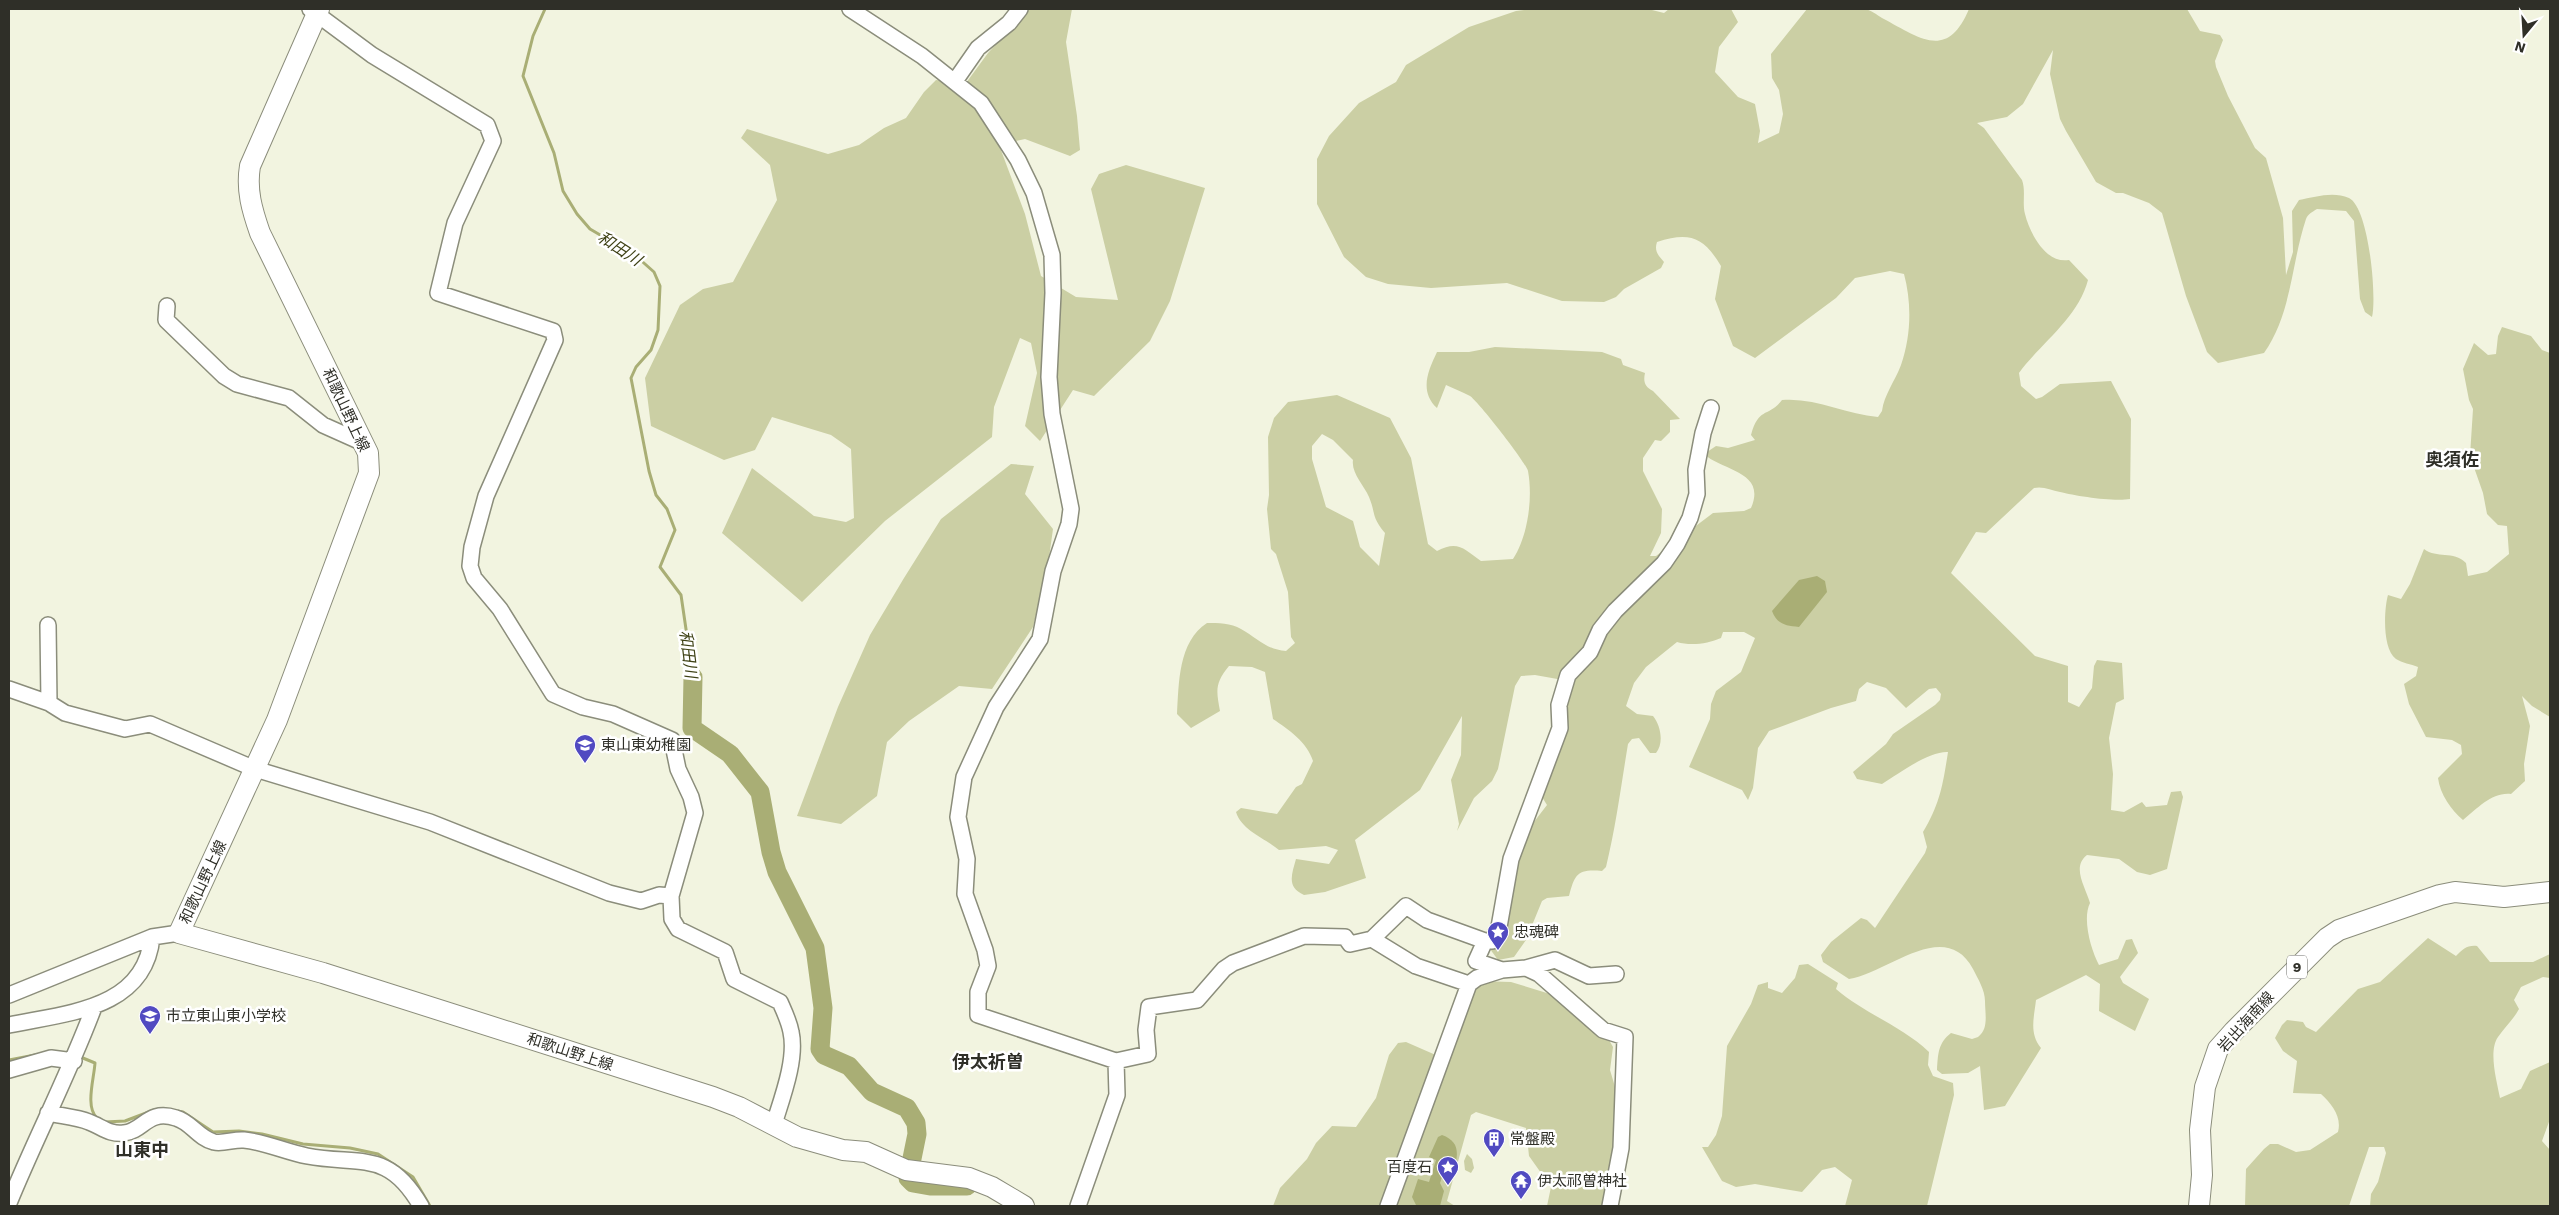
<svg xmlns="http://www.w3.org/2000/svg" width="2559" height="1215" viewBox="0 0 2559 1215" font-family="'Work Sans','Noto Sans JP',sans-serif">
	<rect width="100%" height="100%" fill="#f2f4e0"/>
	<path fill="#cbcfa4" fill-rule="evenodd" d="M1029 9H1072L1066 42 1077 116 1080 150 1070 156 1025 139 999 145 1025 214 1041 276 1076 297 1118 300 1091 189 1099 174 1126 165 1205 188 1170 301 1150 341 1094 396 1073 390 1040 441 1025 426 1037 373 1031 343 1020 338 994 407 992 437 885 521 802 602 722 533 752 468 814 516 846 522 854 518 851 449 831 435 772 417 755 450 724 460 651 426 645 378 680 305 703 289 733 282 777 200 770 165 741 138 747 129 828 154 859 145 884 128 906 118 924 92 936 80 966 83 988 53Z
		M1532 9H1648L1664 13 1669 9H1731L1738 22 1719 47 1715 72 1738 97 1755 104 1760 131 1758 143 1779 133 1783 114 1779 90 1772 78 1771 54 1807 9C1823 9 1851 5 1865 9 1871 10 1877 15 1882 18 1920 38 1947 61 1969 9H2187L2200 31 2220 35 2223 40 2215 61 2216 67 2228 96 2255 148 2266 158 2283 218 2286 275 2293 252 2292 211 2299 200C2315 197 2333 191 2349 198 2369 208 2377 297 2372 317L2365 312 2360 299 2354 221 2346 211 2317 209C2312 212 2308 214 2306 219 2291 264 2292 313 2264 353L2218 363 2207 352 2186 296 2162 213 2149 203 2123 193H2116L2096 182 2066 131 2060 119 2050 74 2053 50 2023 104 2007 117 1977 123 1984 128 2022 180C2026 191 2022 203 2025 214 2030 234 2046 264 2069 260L2088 280C2078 318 2041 343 2019 373L2021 386 2036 399 2042 397 2060 384 2111 381 2131 419 2130 499C2114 502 2076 496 2060 492 2051 490 2043 486 2034 488L1986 533 1976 532 1951 573 2035 656 2068 666V702L2079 707 2092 688 2094 666 2097 660 2122 663 2124 699 2116 703 2109 738 2113 774 2111 810 2124 812 2142 802 2146 807 2167 805 2171 792 2181 791 2183 797 2167 869 2150 875 2137 872 2119 859 2087 855C2071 867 2086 888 2090 903 2082 919 2091 950 2099 965L2118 959 2126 940 2132 939 2138 953 2120 977 2123 983 2149 999 2135 1031 2099 1011 2100 984 2086 975 2036 1000C2034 1018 2029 1033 2041 1048L2005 1106 1984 1110 1980 1066 1968 1073 1942 1074 1937 1070C1938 1054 1938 1043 1951 1033L1972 1039 1978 1037C1989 1029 1985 1014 1985 1001 1985 990 1978 979 1973 969 1945 917 1888 973 1849 979L1823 962 1821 955 1831 942 1861 918 1867 920 1875 928 1925 853 1927 847 1923 832C1940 804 1943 784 1948 752 1929 751 1898 774 1882 784L1857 779 1853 772 1886 744 1893 734 1935 705 1940 700 1941 694 1936 688 1929 689 1906 708 1886 688 1867 682 1859 689 1856 701 1831 708 1769 731 1758 748 1753 788 1748 800 1742 790 1689 767 1710 719 1711 704 1716 691 1741 672 1755 638 1744 632H1723L1721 638C1708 644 1690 646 1677 642L1646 667 1634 683 1626 706 1637 714 1653 716C1661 726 1664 743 1656 753H1650L1639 738 1632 739 1628 744C1621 786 1616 826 1606 867L1602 871C1577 869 1575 874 1569 896L1547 898 1542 901 1526 940 1514 957 1498 960 1490 949 1492 935 1515 876 1527 831 1547 805 1542 797 1563 680 1535 675 1521 676 1515 686 1498 769 1492 781 1474 798 1457 831 1459 824 1451 780 1461 755 1462 716 1420 790 1355 840 1366 878 1325 892 1304 895C1286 887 1292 874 1296 859L1329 864 1338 850 1326 846 1279 850C1265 838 1242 831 1236 812L1241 808 1277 814 1296 787 1302 784 1313 761C1307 742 1289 730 1273 719L1265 672 1252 667 1229 666C1215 683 1216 690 1220 711L1191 728 1177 714C1179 683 1178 642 1207 623 1218 623 1231 623 1241 629 1257 638 1267 650 1286 651L1295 643 1291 637 1288 592 1276 554 1271 549 1267 509 1269 495 1268 437 1274 418 1288 402 1337 395 1390 418 1411 458 1428 544 1437 551C1458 540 1464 549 1481 561L1513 559C1528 536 1533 498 1528 471 1527 464 1478 401 1470 396 1463 392 1454 389 1446 385L1437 408C1419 391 1428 371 1437 352H1469L1495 347 1602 352 1621 359 1623 365 1645 373C1643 382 1645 387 1653 391L1680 419 1670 420V432L1661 441 1655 440 1643 458V471L1662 509 1661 533 1650 556H1656L1713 513 1744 511 1751 508C1767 471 1722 471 1704 454L1716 446 1728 448 1755 440 1751 435C1759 406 1768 418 1782 400 1814 397 1846 414 1878 417L1882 411C1884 395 1895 381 1901 365 1911 336 1912 304 1904 274L1890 271 1855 278 1836 298 1755 358 1733 346 1715 299 1721 266C1703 236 1689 232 1657 242 1654 251 1658 255 1664 262L1661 268 1624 289 1616 297 1604 302 1562 301 1507 283 1431 288 1388 284 1366 277 1344 257 1317 204V159L1329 136 1359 103 1396 82 1406 65 1469 27 1516 11ZM1322 434 1333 440 1353 460C1351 473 1364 485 1369 497 1376 514 1371 516 1385 533L1379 566 1360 547 1353 521 1326 507 1312 459V446Z
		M2502 327 2531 336 2542 350 2550 353V717L2532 706 2522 696 2530 726 2524 764 2525 781 2511 794C2492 792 2478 808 2463 820 2451 810 2440 794 2438 778L2462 754 2461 745 2452 740 2426 737 2409 704 2404 684 2416 676 2418 667C2411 664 2402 663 2396 659 2382 649 2384 609 2388 595L2401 599 2410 584 2424 549C2437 559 2453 550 2466 563L2468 576 2487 572 2509 554 2507 526 2498 525 2487 514 2483 493 2470 456 2473 409 2469 400 2463 369 2474 343 2488 355 2496 354 2498 336Z
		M1011 464 1034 466 1025 494 1053 529 1048 565 1033 627 992 689 959 686 909 721 887 742 877 796 841 824 797 816 838 707 870 635 904 578 941 519Z
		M2428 938 2456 956C2463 949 2467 945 2477 946L2490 962H2533L2550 954V978L2543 977 2521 987 2514 1000 2519 1009C2513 1020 2505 1027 2498 1037 2488 1051 2497 1082 2500 1098L2521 1089 2530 1071 2550 1062V1119L2542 1141 2550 1150V1206H2370L2371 1194 2378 1182 2386 1153 2384 1147H2369L2349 1206H2245L2246 1169 2264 1149 2270 1144H2278L2296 1152 2310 1150 2338 1132C2342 1117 2332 1104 2321 1094L2293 1093 2297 1061 2283 1051 2275 1038 2282 1025 2287 1020 2303 1022 2306 1027 2316 1032 2358 989 2380 982Z
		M1808 964 1838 983 1836 989C1865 1014 1902 1026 1929 1052L1928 1065 1933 1076 1953 1083 1954 1095 1927 1206H1845L1852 1180 1835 1167 1822 1170 1802 1192 1755 1184 1736 1187 1722 1181 1702 1147H1708L1716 1135 1722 1116 1727 1046 1751 1004 1758 985 1768 982V988L1782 993 1795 978 1799 965Z
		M1479 981 1511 982 1550 994 1583 1024 1609 1040 1613 1047 1610 1070 1618 1097 1616 1148 1606 1206H1547L1551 1187 1529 1156 1526 1128 1476 1112 1471 1115 1447 1201 1455 1206 1397 1205 1474 988Z
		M1406 1042 1438 1056 1382 1206H1273L1280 1188 1307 1159 1316 1143 1332 1126 1356 1127 1376 1098 1389 1055 1398 1043Z
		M1467 1154 1472 1159 1474 1168 1471 1173 1465 1170 1464 1161Z"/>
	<path fill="#a9ae75" d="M1817 576 1825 581 1827 592 1799 627C1785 626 1777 624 1772 611L1799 580Z
		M1442 1135C1459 1141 1459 1153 1454 1169L1445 1168 1440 1183 1444 1191 1440 1206 1416 1205 1412 1197 1418 1179 1429 1182 1436 1160 1429 1157 1438 1137Z"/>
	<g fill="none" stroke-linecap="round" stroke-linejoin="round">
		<path stroke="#a9ae75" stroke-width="3" d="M545 9 533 36 523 76 554 153 563 191 577 214 590 229 636 256 654 272 660 286 658 330 651 350 636 367 631 378 649 471 656 495 667 509 675 530 660 567 681 595 693 677
			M54 1052 70 1053
			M78 1056 95 1063C94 1079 85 1107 97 1118
			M9 1060 35 1055
			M160 1109 183 1112 213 1132 239 1131 262 1134 303 1144 350 1148 378 1154 413 1177 430 1206
			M105 1122 125 1121 154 1110"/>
		<path stroke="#a9ae75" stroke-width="19" d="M693 677 692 728 730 754 760 792 771 852 777 872 815 948 823 1008 820 1049 824 1055 849 1066 872 1092 907 1108 916 1123 917 1134 908 1178 913 1183 930 1186H967"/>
		<g stroke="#8b8d7b" stroke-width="18">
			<path id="minor" d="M310 9 372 55 487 125 493 141 455 223 438 293 553 331 555 340 486 496 472 547 470 566 474 578 500 609 553 694 583 707 613 714 672 740 678 769 691 797 695 813 671 896 672 919 678 929 725 952 734 979 780 1002C784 1011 789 1021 791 1032 797 1059 782 1098 774 1124
				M850 9 922 56 981 103 1018 160 1034 193 1052 255 1053 293 1049 377 1052 414 1071 509 1069 524 1053 571 1040 639 996 707 964 777 958 817 967 859 965 894 985 950 988 966 978 992V1015L1116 1061 1148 1054 1146 1030 1149 1007 1197 1000 1224 969 1233 963 1304 936 1345 937 1350 944 1372 939 1416 966 1469 984
				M955 81 978 48 1009 23 1020 9
				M167 306 166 320 224 376 237 384 289 398 323 425 361 442
				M48 625 49 703
				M9 689 49 703 65 713 125 729 150 724 255 769 430 822 609 893 641 901 659 895 671 896
				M1372 939 1406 906 1427 920 1485 941
				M1526 968 1555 960 1589 976 1616 974
				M9 995 152 937 179 933
				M9 1025C65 1013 145 1010 152 937
				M9 1070 51 1058 74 1061
				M48 1113C61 1116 77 1117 89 1122 102 1127 110 1135 124 1133 144 1131 147 1109 176 1118 191 1122 198 1138 214 1142 224 1144 234 1139 244 1140 265 1142 286 1152 307 1156 361 1166 388 1149 421 1206
				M9 1203C36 1137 69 1074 94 1007
				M1078 1206 1117 1095 1116 1061
				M1388 1206 1469 984 1477 978 1502 970
				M1610 1206 1621 1148 1625 1037 1603 1030 1539 974 1526 968 1502 970 1476 961 1485 941H1492L1499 927 1511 859 1560 728 1559 705 1568 675 1590 652 1600 630 1615 611 1664 563 1677 544 1690 518 1697 494 1696 470 1703 433 1711 408"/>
		</g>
		<g stroke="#8b8d7b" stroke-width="22">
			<path id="major" d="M319 9 250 166C246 190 252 210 260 233L368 453 369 473 277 720 179 933 323 973 713 1097 739 1107 797 1137 843 1150 866 1152 906 1170 969 1178 992 1187 1024 1206
				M2199 1206 2202 1175 2200 1130 2205 1087 2218 1049 2234 1031 2327 938 2339 930 2440 895 2455 892 2504 897 2550 892"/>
		</g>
		<use href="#minor" stroke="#fff" stroke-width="15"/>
		<use href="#major" stroke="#fff" stroke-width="20"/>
	</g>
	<defs>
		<g id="school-pin" transform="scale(1.125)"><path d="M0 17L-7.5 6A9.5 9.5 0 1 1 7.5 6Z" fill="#514ac1" stroke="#fff"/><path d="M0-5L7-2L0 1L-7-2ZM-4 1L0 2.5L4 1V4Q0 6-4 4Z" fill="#fff"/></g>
		<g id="sight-pin" transform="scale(1.125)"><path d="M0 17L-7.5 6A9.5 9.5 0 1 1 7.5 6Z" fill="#514ac1" stroke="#fff"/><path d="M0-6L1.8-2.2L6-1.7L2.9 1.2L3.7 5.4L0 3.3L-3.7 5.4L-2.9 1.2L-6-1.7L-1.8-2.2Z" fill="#fff"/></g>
		<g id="building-pin" transform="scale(1.125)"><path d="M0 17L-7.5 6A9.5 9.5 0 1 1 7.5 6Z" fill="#514ac1" stroke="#fff"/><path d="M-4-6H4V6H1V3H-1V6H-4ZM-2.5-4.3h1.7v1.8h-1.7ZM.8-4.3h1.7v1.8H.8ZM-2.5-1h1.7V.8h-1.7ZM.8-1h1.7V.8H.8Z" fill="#fff"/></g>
		<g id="temple-pin" transform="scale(1.125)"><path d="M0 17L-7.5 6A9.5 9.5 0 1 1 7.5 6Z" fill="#514ac1" stroke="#fff"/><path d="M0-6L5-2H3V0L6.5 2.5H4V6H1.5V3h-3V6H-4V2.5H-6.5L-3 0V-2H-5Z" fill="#fff"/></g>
	</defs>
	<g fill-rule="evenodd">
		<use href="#school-pin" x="585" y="745"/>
		<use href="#sight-pin" x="1498" y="932"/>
		<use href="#school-pin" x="150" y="1016"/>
		<use href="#building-pin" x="1494" y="1139"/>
		<use href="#sight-pin" x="1448" y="1167"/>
		<use href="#temple-pin" x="1521" y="1181"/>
	</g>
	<g text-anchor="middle" stroke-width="5" stroke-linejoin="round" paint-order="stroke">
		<rect fill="#fff" stroke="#6d6d68" stroke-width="1" x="2287" y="955.5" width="20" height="23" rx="4"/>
		<g font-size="14" font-weight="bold" fill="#2f2f28">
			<text x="2297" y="972">9</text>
		</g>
		<g font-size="15" fill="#2f2f28" stroke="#fff">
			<text transform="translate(346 410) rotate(65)" y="5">和歌山野上線</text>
			<text transform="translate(203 882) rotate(-65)" y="5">和歌山野上線</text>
			<text transform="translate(2246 1022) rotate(-48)" y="5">岩出海南線</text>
			<text transform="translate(570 1052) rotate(18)" y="5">和歌山野上線</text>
		</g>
		<g font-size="15" fill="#2f2f28" stroke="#fff" text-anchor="start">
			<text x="601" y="750">東山東幼稚園</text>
			<text x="1514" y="937">忠魂碑</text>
			<text x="166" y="1021">市立東山東小学校</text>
			<text x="1510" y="1144">常盤殿</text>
			<text x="1432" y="1172" text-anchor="end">百度石</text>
			<text x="1537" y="1186">伊太祁曽神社</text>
		</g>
		<g font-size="16" font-style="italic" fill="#3f4216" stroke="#fff">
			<text transform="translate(620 248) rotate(33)" y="6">和田川</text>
			<text transform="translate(689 654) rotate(83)" y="6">和田川</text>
		</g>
		<g font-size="18" font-weight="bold" fill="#2f2f28" stroke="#fff">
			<text x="2452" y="466">奥須佐</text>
			<text x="988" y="1068">伊太祈曽</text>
			<text x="142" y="1156">山東中</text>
		</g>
	</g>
	<rect width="2559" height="1215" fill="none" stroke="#2f2f28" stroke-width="20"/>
	<g transform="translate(2524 35) rotate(198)" stroke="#ffffff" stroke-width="4" paint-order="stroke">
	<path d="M0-4L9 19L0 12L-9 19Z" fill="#2f2f28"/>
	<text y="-8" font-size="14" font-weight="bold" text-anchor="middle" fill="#2f2f28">N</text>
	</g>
</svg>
